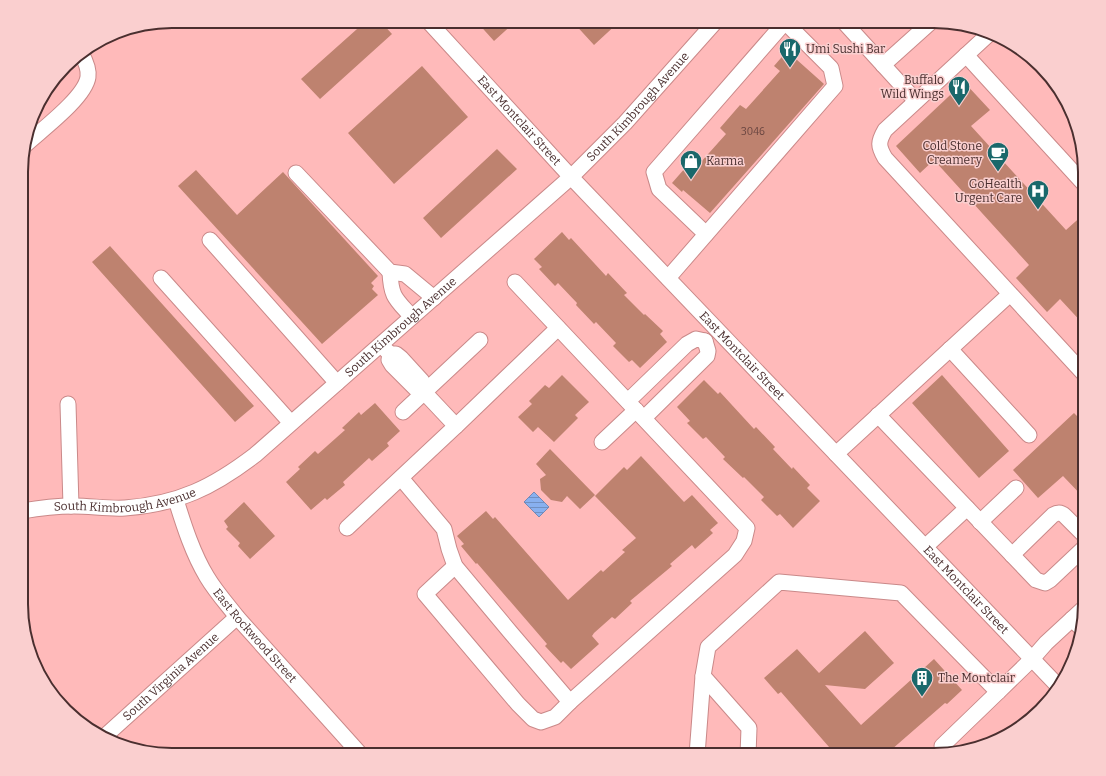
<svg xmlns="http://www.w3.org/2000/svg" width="1106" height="776" viewBox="0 0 1106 776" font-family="Bitter,serif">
	<defs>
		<pattern id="water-rules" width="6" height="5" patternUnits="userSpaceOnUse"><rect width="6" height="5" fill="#88b0ef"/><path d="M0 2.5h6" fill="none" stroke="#7190c2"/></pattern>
	</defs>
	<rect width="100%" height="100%" fill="#ffbaba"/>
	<path fill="url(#water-rules)" stroke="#7589b5" d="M534 492 549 507 539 517 524 502Z"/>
	<path fill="#be826f" d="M366 21H380L392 34 320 99 301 79Z
		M476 21H516L494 41Z
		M572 21H620L594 45Z
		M787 51 824 84 710 213 683 190 682 192 672 183 686 167 692 172 726 134 720 128 740 105 746 109 780 71 774 66Z
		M422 66 468 117 394 184 348 133Z
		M964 82 990 110 971 126 1066 230 1085 213V326L1060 299 1047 312 1016 278 1029 265 934 160 920 173 896 146Z
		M497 149 517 169 441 238 423 218Z
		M196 170 237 215 283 172 378 276 371 283 374 286 372 289 378 295 322 344 178 186Z
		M562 232 569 240 571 238 606 276 608 273 627 293 624 295 644 315 645 314 663 331 660 334 667 342 640 368 632 360 629 362 613 346 616 343 596 322 594 324 576 305 577 303 558 283 555 286 539 269 542 267 534 259Z
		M110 246 254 406 235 422 92 262Z
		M562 375 589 402 575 415 578 418 554 442 538 427 533 432 518 417 532 404 529 401 545 385 549 388Z
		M942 375 1009 451 979 478 912 403Z
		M704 380 718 394 720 392 754 429 756 427 775 447 773 449 792 469 793 467 810 485 807 488 820 501 793 528 780 514 777 516 761 500 764 497 744 477 743 478 723 459 725 457 706 437 703 439 687 423 690 421 677 407Z
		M375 403 400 431 387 443 389 446 372 461 369 458 343 482 345 485 327 500 325 498 311 510 286 482 300 469 298 467 315 451 318 454 345 430 342 428 359 412 361 415Z
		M1074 413 1085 424V499L1063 476 1038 498 1013 470Z
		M550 449 595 495 580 509 567 496 562 502 551 500 541 490 540 479 546 475 536 464Z
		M641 456 684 502 692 495 718 523 710 530 713 533 695 549 692 545 670 564 672 566 630 601 632 603 615 619 612 617 594 633 592 636 599 644 571 669 563 661 561 663 545 646 547 644 477 563 476 564 461 546 464 544 457 536 486 511 493 519 495 517 568 600 601 570 603 572 625 552 622 550 636 538 595 496 624 467 627 470Z
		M244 502 275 536 250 559 238 546 240 543 226 529 228 527 224 521Z
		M865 631 894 663 865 689 825 685 861 725 934 659 962 690 947 704 945 703 891 750 890 755H836L781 692 778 694 764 678 797 649 819 673Z"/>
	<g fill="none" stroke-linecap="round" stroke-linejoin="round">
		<g stroke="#ca8989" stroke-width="17">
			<g id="minor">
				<path id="s1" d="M428 21 571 177 1059 687"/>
				<path d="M843 21 916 101"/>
				<path d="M990 33 885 130C878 142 878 146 885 158L1085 375"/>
				<path d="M966 55 1085 185"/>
				<path d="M883 65 932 21"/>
				<path d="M24 146C40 131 85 98 88 77 89 70 85 60 81 53"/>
				<path d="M296 173 390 272 405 274 434 298"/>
				<path d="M706 234 659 189 654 172 785 22"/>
				<path d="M210 240 337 383"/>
				<path d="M390 272C391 298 396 299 412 317"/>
				<path d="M161 278 291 423"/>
				<path d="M668 278 835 86 831 68 785 22 786 21"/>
				<path d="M381 345 390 354 389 360 392 365 415 388 424 392 456 426 558 328"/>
				<path d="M950 349 1029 435"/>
				<path d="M390 354H396L401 358 422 381 424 392"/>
				<path d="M628 401 687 344 696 339 705 341"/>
				<path d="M68 404 71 506"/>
				<path d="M403 412 480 340"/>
				<path d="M878 415 1036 580 1045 583 1050 580 1085 547"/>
				<path d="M644 418 707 356 708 351 705 341"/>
				<path d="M602 442 636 410"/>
				<path d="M836 454 1010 294"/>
				<path d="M401 478 444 529 449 549 455 566 511 633 570 702 735 555 744 541 747 528 515 282"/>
				<path id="s2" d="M176 500C184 526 193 554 207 577 216 592 227 604 237 617L361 755"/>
				<path id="s3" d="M22 511C39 508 56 506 74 506 91 506 108 509 125 508 179 504 213 487 255 455L571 177 625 123 716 21"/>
				<path d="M980 522 1016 488"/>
				<path d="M347 528 456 426"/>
				<path d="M925 547 967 508"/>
				<path d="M1012 555 1053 515C1058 512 1061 512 1065 516L1085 536"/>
				<path d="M455 566 425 594 518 704 533 719 541 722 555 717 570 702"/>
				<path d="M1072 619 1085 607"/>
				<path d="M703 676 749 728 748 755"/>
				<path id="s4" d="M104 737 237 617"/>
				<path d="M942 746 998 692"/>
				<path d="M697 755 703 676 708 647 779 582 901 593 998 692 1032 659 1046 643 1072 619 1082 629"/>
			</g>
		</g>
		<use href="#minor" stroke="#fff" stroke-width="15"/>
	</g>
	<defs>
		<g id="restaurant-pin" transform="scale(1.15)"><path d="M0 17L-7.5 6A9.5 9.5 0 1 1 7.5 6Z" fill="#1a686b" stroke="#facfcf"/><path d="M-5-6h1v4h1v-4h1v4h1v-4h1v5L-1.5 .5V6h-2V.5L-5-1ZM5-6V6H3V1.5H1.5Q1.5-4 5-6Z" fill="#fff"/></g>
		<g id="cafe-pin" transform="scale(1.15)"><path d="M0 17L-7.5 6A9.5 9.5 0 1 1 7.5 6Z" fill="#1a686b" stroke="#facfcf"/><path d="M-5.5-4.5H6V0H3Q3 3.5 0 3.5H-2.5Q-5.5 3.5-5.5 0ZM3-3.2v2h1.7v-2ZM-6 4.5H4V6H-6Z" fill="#fff"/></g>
		<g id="shop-pin" transform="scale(1.15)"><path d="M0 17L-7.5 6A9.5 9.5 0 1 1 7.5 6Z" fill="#1a686b" stroke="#facfcf"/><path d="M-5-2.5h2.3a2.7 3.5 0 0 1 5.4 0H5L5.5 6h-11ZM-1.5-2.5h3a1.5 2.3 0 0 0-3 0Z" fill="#fff"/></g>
		<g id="hospital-pin" transform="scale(1.15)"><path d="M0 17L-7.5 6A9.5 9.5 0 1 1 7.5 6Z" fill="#1a686b" stroke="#facfcf"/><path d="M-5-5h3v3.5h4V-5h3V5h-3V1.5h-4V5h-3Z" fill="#fff"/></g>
		<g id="building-pin" transform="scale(1.15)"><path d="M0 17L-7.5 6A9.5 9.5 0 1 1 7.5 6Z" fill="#1a686b" stroke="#facfcf"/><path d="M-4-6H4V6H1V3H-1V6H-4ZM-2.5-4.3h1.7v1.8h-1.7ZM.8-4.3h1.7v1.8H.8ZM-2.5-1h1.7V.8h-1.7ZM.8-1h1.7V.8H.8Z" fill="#fff"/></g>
	</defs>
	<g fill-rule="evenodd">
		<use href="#restaurant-pin" x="790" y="49"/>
		<use href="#restaurant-pin" x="959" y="87"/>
		<use href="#cafe-pin" x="998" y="153"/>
		<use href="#shop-pin" x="691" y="161"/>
		<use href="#hospital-pin" x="1038" y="191"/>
		<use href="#building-pin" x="922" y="678"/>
	</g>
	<g text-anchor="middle" stroke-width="3" stroke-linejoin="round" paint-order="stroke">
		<g font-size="10" fill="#67443f">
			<text x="753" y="135">3046</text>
		</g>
		<g font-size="12" fill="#4a2f2f" stroke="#facfcf" text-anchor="start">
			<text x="806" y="53">Umi Sushi Bar</text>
			<text x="944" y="84" text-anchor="end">Buffalo<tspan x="944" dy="14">Wild Wings</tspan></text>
			<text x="982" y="150" text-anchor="end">Cold Stone<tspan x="982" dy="14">Creamery</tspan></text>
			<text x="706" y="165">Karma</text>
			<text x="1022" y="188" text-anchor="end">GoHealth<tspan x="1022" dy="14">Urgent Care</tspan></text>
			<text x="938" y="682">The Montclair</text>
		</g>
		<g font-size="12" fill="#4a2f2f" stroke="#facfcf">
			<text dy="4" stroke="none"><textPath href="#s3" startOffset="764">South Kimbrough Avenue</textPath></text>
			<text dy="4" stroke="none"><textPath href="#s1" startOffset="135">East Montclair Street</textPath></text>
			<text dy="4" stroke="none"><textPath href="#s3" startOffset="440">South Kimbrough Avenue</textPath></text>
			<text dy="4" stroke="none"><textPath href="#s1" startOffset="459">East Montclair Street</textPath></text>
			<text dy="4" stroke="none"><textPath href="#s3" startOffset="104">South Kimbrough Avenue</textPath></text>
			<text dy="4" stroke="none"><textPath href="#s1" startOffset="783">East Montclair Street</textPath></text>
			<text dy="4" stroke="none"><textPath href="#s2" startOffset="159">East Rockwood Street</textPath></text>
			<text dy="4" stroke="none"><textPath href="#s4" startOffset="90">South Virginia Avenue</textPath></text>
		</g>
	</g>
	<path d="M0 0H1106V776H0ZM172 28H934A144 144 0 0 1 1078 172V604A144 144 0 0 1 934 748H172A144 144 0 0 1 28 604V172A144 144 0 0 1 172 28Z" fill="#facfcf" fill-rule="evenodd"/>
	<path fill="none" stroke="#4a2f2f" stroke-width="2" d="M172 28H934A144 144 0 0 1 1078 172V604A144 144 0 0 1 934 748H172A144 144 0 0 1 28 604V172A144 144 0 0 1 172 28Z"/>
</svg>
